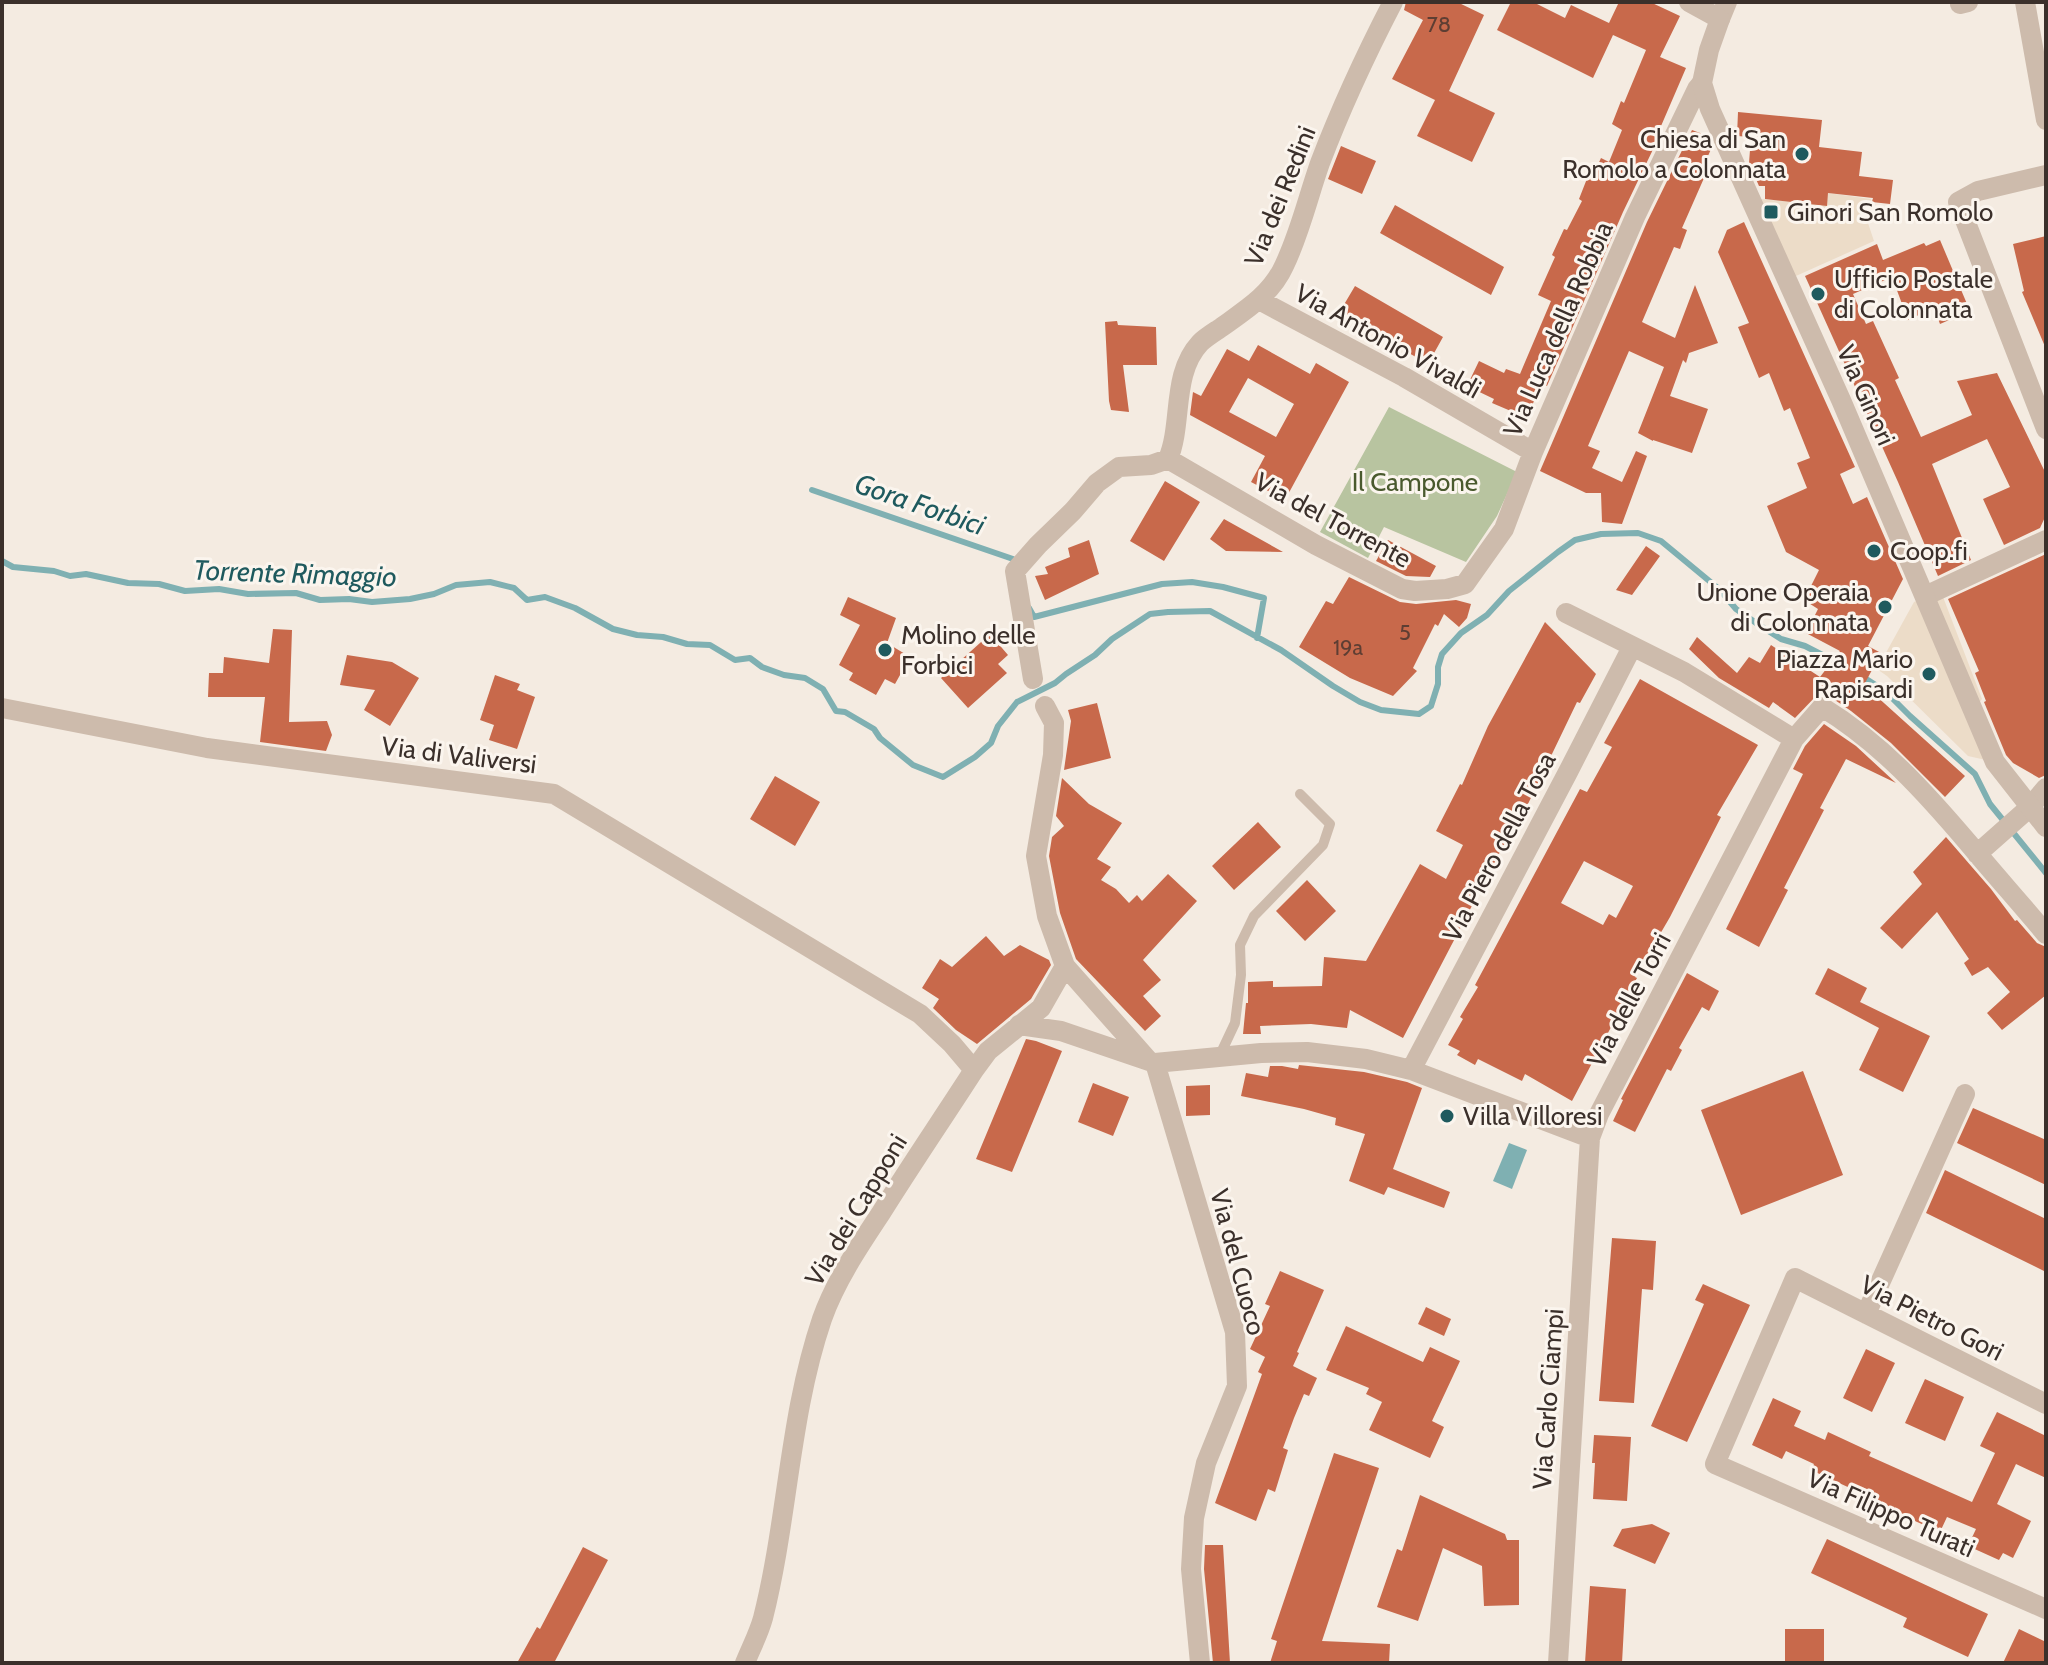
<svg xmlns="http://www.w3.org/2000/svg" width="2048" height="1665" viewBox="0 0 2048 1665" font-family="Cabin,sans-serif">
	<rect width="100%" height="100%" fill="#f4ebe1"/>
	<path fill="#b8c4a0" d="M1389 407 1517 472 1497 516 1466 562 1384 527 1368 558 1320 532Z"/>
	<path fill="#ecdcc8" d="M1828 193 1871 199 1868 223 1874 241 1787 280 1750 198 1826 205Z
		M1940 589 1982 699 1979 703 1995 762 1968 756 1887 676 1877 669 1914 602Z"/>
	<path fill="#7fb0b2" d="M1509 1143 1527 1150 1512 1189 1493 1181Z"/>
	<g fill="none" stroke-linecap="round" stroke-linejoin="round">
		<path stroke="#7fb0b2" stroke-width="6" d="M812 490 1013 559
			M2 561 13 567 54 571 70 576 86 574 128 583 159 584 185 591 219 589 248 594 296 593 320 600 349 599 372 602 410 599 434 594 456 585 490 582 514 588 527 600 545 597 575 608 613 629 637 635 663 637 687 644 710 645 735 660 750 658 762 667 784 675 805 678 823 689 836 711 845 712 874 729 880 738 913 765 943 777 975 757 991 743 998 726 1017 702 1055 683 1066 674 1095 655 1112 639 1150 614 1168 612 1210 611 1281 650 1333 686 1360 702 1381 710 1419 714 1431 706 1438 684V667L1442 654 1461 633 1487 615 1509 591 1558 552 1575 540 1601 534 1638 533 1661 541 1719 589 1736 609 1759 625 1781 639 1805 646 1840 664
			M1029 608 1034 617 1162 584 1192 582 1223 587 1264 598 1257 638
			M1860 675 1885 691 1910 716 1975 774 1990 804 2046 873"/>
	</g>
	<path fill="#c8694b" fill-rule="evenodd" d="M1406 2H1457L1484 15 1449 91 1495 113 1472 162 1417 136 1435 100 1392 79 1423 20 1404 10Z
		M1511 2H1533L1565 18 1571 5 1609 23 1619 2H1650L1680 16 1660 57 1686 68 1655 140 1658 139 1623 212 1547 386 1541 384 1527 418 1492 403 1494 399 1467 386 1479 361 1504 373 1506 369 1520 374 1551 301 1538 295 1555 257 1552 255 1564 229 1567 230 1582 201 1579 199 1590 171 1594 173 1601 158 1609 162 1622 130 1612 124 1621 101 1624 103 1646 50 1613 35 1593 78 1497 30Z
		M1738 112 1822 120 1819 147 1862 152 1859 176 1893 180 1890 204 1872 202 1873 198 1828 193 1827 206 1765 199V186H1759L1749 163 1751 137 1737 136Z
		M1692 130 1708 136 1710 140 1712 147 1703 167 1708 169 1682 228 1687 230 1680 249 1674 247 1642 322 1675 338 1695 285 1718 343 1689 353 1686 363 1683 360 1670 396 1708 409 1692 453 1653 440V441L1638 433 1664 367 1629 351 1588 446 1600 451 1592 468 1622 482 1636 451 1647 456 1622 524 1602 522 1601 493H1586L1540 471 1647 222Z
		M1341 146 1376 161 1362 194 1328 179Z
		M1395 205 1504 267 1491 295 1380 233Z
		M1744 222 1855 467 1840 474 1853 504 1867 497 1903 579 1868 646 1881 653 1864 685 1965 776 1945 797 1891 743 1851 711 1829 696 1823 694 1817 695 1795 718 1773 702 1769 708 1719 678 1689 649 1697 637 1737 673 1749 657 1760 663 1771 645 1820 677 1840 651 1806 633 1818 609 1804 600 1819 570 1786 552 1767 506 1807 488 1797 463 1810 458 1790 408 1784 411 1769 373 1759 378 1738 327 1749 323 1718 252 1727 230Z
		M2046 236V349L2022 292 2024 291 2013 244Z
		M1940 240 1970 311 1940 324 1934 308 1908 320 1892 277 1853 294 1866 324 1873 321 1899 378 1895 380 1921 437 1972 415 1957 381 1997 373 2046 474V515L2040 528 2004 545 1983 499 2010 487 1987 439 1932 464 1971 560 1938 576 1898 482 1805 276 1877 244 1883 260 1924 243 1926 246Z
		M1355 286 1443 337 1428 364 1339 313Z
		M1117 321 1118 325 1156 327 1157 365H1123L1129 412 1111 410 1109 401 1105 322Z
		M1258 345 1310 374 1316 363 1349 382 1285 500 1251 482 1265 456 1190 415 1193 392 1201 396 1227 349 1249 361ZM1248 378 1294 404 1276 437 1229 412Z
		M1165 481 1200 502 1164 561 1130 541Z
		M1224 519 1283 552 1226 551 1210 539Z
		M1089 540 1099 574 1045 600 1035 576 1048 574 1045 567 1070 557 1068 548Z
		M1388 540 1436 566 1430 577 1406 576 1376 561Z
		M1646 546 1660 556 1632 595 1616 590Z
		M2046 554V775L2039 778 2013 763 2006 755 1984 702 1986 701 1975 673 1979 671 1948 599Z
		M1349 577 1400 602 1416 604 1456 600 1471 604 1467 618 1459 627 1444 614 1438 626 1435 624 1413 668 1417 671 1393 696 1350 678 1299 647 1326 601 1333 604Z
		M848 597 896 618 887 643 910 657 895 684 885 679 876 695 849 680 853 673 839 665 860 625 840 615Z
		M1545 622 1596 674 1580 703 1577 702 1515 831 1512 829 1403 1038 1350 1010 1347 1028 1311 1024 1260 1026 1261 1034H1243L1246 1003H1248V982L1273 981V987L1322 986 1324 957 1366 961 1420 864 1446 879 1463 845 1436 831 1460 784 1462 785 1488 726Z
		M273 629 292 630 289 722 327 721 332 735 326 751 260 742 265 697H208L209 673H223L224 657 269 663Z
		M990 634 1008 655 998 664 1007 673 968 708 941 678Z
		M347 655 392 662 419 678 390 726 364 710 375 690 340 685Z
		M495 675 520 684 517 690 535 697 517 749 489 740 494 725 480 720Z
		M1640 679 1758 745 1717 815 1721 817 1670 917 1635 977 1637 978 1572 1101 1525 1074 1522 1081 1478 1059 1475 1065 1457 1055 1460 1051 1448 1045 1463 1019 1460 1017 1478 987 1475 985 1580 789 1587 792 1612 747 1604 743ZM1584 861 1633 886 1616 918 1609 914 1603 925 1561 903Z
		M1097 703 1111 758 1064 770 1071 721 1068 710Z
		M1824 724 1856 746 1896 783 1846 759 1820 808 1824 810 1784 888 1788 890 1759 947 1726 929 1803 774 1793 769 1805 746Z
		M775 776 820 802 795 846 750 819Z
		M1062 778 1089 804 1122 823 1097 859 1111 867 1101 880 1116 889 1129 903 1137 895 1142 901 1168 874 1197 901 1143 960 1161 980 1143 996 1161 1016 1145 1031 1076 959 1060 913 1049 856 1052 837 1064 826 1056 816Z
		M1258 822 1281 847 1234 890 1212 866Z
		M1946 837 1991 889 2015 921 2017 920 2037 943 2046 947V995L2002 1030 1987 1013 2010 992 1988 967 1972 976 1964 963 1969 959 1937 912 1902 949 1880 928 1922 884 1913 872Z
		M1307 880 1336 911 1305 941 1276 911Z
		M986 936 1004 956 1020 945 1049 960 1051 965 1031 999 977 1044 956 1030 933 1008 939 999 922 988 940 959 952 967Z
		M1828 968 1867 988 1860 1002 1930 1036 1903 1092 1859 1070 1879 1028 1815 994Z
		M1687 973 1719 991 1709 1011 1702 1007 1679 1048 1682 1050 1671 1071 1667 1069 1635 1132 1613 1121 1623 1100 1621 1099Z
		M1026 1039 1036 1041 1062 1051 1012 1172 976 1159Z
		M1299 1065 1364 1072 1407 1082 1422 1088 1393 1169 1450 1192 1444 1208 1388 1187 1384 1195 1349 1181 1365 1134 1335 1125 1336 1118 1304 1109 1241 1096 1246 1073 1268 1077 1270 1066H1282L1298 1069Z
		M1803 1071 1843 1175 1741 1215 1701 1110Z
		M1093 1083 1129 1097 1113 1136 1078 1122Z
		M1210 1085V1115L1186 1116V1086Z
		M1973 1108 2046 1140V1185L1957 1143Z
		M1945 1170 2046 1219V1272L1926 1213Z
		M1612 1238 1656 1241 1653 1290 1642 1289 1634 1403 1599 1401Z
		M1280 1271 1324 1290 1297 1352 1299 1353 1293 1366 1317 1378 1309 1396 1304 1394 1294 1418 1283 1448 1288 1450 1275 1492 1268 1489 1256 1521 1215 1503 1262 1374 1258 1372 1265 1357 1250 1349 1270 1306 1265 1304Z
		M1703 1284 1750 1305 1687 1442 1651 1426 1704 1304 1695 1300Z
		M1426 1307 1451 1319 1444 1336 1418 1324Z
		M1346 1326 1423 1362 1430 1347 1460 1361 1432 1421 1444 1427 1430 1458 1369 1430 1382 1402 1366 1394 1369 1388 1326 1370Z
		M1866 1349 1895 1363 1872 1412 1843 1398Z
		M1925 1379 1964 1397 1945 1441 1905 1423Z
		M1773 1398 1801 1411 1794 1426 1825 1440 1828 1432 1871 1452 1869 1456 1972 1502 1995 1453 1980 1446 1997 1412 2046 1436V1478L2016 1464 1997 1504 2031 1521 2013 1558 2003 1553 1999 1560 1968 1546 1976 1529 1947 1517 1940 1532 1876 1504 1878 1501 1811 1470 1814 1464 1786 1451 1782 1459 1752 1445Z
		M1594 1435 1631 1437 1627 1501 1593 1499 1595 1463H1592Z
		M1334 1453 1379 1468 1322 1641 1390 1644 1389 1663H1270L1277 1641 1271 1639Z
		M1420 1495 1505 1534 1507 1540H1519V1605L1484 1606 1482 1566 1443 1548 1418 1621 1377 1607 1397 1549 1402 1551Z
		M1652 1524 1670 1533 1655 1564 1613 1546 1622 1529Z
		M1827 1539 1988 1614 1968 1657 1903 1627 1907 1618 1811 1573Z
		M1205 1545H1223L1230 1663H1213L1204 1569Z
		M583 1547 608 1560 554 1663H517L537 1627 540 1629Z
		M1590 1586 1626 1589 1622 1663H1585Z
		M1785 1629H1824V1663H1785Z
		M2019 1629 2046 1642V1656L2043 1663H2003Z"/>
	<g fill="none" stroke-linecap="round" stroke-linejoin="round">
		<path stroke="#cdbbac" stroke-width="10" d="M1219 1057 1235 1023 1241 975 1240 945 1254 916 1323 845 1330 824 1300 794"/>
		<path stroke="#cdbbac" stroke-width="20" d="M2025 2 2046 120
			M1960 4 1968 2
			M1720 19 1727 2
			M2046 175 1978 191 1958 202 2046 429
			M1259 300 1404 377 1533 452
			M1168 459 1316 545 1402 589 1415 591 1447 589 1465 584 1504 529 1533 452 1635 217 1697 89 1702 83
			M1925 596 2046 540
			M1566 613 1684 672 1794 739
			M1033 679 1015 571 1038 545 1073 511 1097 483 1119 467 1151 465 1168 459C1183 424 1171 374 1200 343 1205 338 1213 333 1219 329 1244 311 1271 295 1284 266 1300 233 1308 197 1320 163 1341 108 1366 54 1393 2
			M2 708 207 748 554 794 920 1014 952 1044 974 1070
			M1977 854 2029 808 2046 788
			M1065 966 1149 1061
			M1019 1025 1061 1031 1155 1063 1261 1053 1307 1052 1366 1059 1411 1070 1590 1138
			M1155 1063 1235 1332 1237 1386 1206 1463 1194 1518 1191 1569 1200 1663
			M1411 1070 1568 772 1632 647
			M1866 1314 1965 1094
			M2046 1404 1795 1278 1715 1464 2046 1609
			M745 1663C751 1648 759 1633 763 1618 788 1519 789 1416 822 1319 835 1282 859 1246 881 1213 911 1165 943 1118 974 1070L988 1051 1041 1008 1065 966 1047 916 1036 856 1053 755 1054 723 1045 706
			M1558 1663 1590 1138 1599 1114 1794 739 1822 707C1881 743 1925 792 1970 845 1995 875 2021 904 2046 934"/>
		<path stroke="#cdbbac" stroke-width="20" d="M1689 2 1720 19 1709 50 1702 83 1710 109 1841 400 1995 762 2046 827"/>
	</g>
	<g fill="#1f5a5e" stroke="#fbf5ee" stroke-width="3">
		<circle cx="1802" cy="154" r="8"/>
		<rect x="1763" y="204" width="16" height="16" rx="4"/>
		<circle cx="1818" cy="294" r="8"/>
		<circle cx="1874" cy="551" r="8"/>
		<circle cx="1885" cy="607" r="8"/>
		<circle cx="885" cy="650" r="8"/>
		<circle cx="1929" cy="674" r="8"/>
		<circle cx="1447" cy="1116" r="8"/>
	</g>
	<g text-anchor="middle" stroke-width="6" stroke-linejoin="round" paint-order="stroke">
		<g font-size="22" fill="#5e3e33">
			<text x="1439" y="32">78</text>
			<text x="1405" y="640">5</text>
			<text x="1348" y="655">19a</text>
		</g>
		<g font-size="26" fill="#3b302b" stroke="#fbf5ee" text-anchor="start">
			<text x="1786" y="148" text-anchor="end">Chiesa di San<tspan x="1786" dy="30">Romolo a Colonnata</tspan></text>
			<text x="1787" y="221">Ginori San Romolo</text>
			<text x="1834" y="288">Ufficio Postale<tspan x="1834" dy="30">di Colonnata</tspan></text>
			<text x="1890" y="560">Coop.fi</text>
			<text x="1869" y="601" text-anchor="end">Unione Operaia<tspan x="1869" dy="30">di Colonnata</tspan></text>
			<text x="901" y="644">Molino delle<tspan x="901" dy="30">Forbici</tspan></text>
			<text x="1913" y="668" text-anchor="end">Piazza Mario<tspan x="1913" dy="30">Rapisardi</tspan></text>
			<text x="1463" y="1125">Villa Villoresi</text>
		</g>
		<g font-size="26" fill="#3b302b" stroke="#fbf5ee">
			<text transform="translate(1280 196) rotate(-68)" y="9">Via dei Redini</text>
			<text transform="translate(1558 329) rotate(-66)" y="9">Via Luca della Robbia</text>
			<text transform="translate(1388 341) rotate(29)" y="9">Via Antonio Vivaldi</text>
			<text transform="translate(1866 395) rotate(66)" y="9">Via Ginori</text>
			<text transform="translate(1333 520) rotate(28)" y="9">Via del Torrente</text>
			<text transform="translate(459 755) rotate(7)" y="9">Via di Valiversi</text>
			<text transform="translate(1499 847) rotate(-62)" y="9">Via Piero della Tosa</text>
			<text transform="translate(1629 1000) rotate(-62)" y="9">Via delle Torri</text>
			<text transform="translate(856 1210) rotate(-59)" y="9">Via dei Capponi</text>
			<text transform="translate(1238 1262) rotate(75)" y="9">Via del Cuoco</text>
			<text transform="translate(1932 1318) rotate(27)" y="9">Via Pietro Gori</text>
			<text transform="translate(1548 1399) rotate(-86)" y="9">Via Carlo Ciampi</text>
			<text transform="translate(1891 1513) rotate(24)" y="9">Via Filippo Turati</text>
		</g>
		<g font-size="26" fill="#4a5a2e" stroke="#fbf5ee">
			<text x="1415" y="491">Il Campone</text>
		</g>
		<g font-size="28" font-style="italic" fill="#1f5a5e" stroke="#fbf5ee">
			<text transform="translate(920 504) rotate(19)" y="10">Gora Forbici</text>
			<text transform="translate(295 573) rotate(2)" y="10">Torrente Rimaggio</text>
		</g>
	</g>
	<rect width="2048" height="1665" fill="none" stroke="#3b302b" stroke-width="8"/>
</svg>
